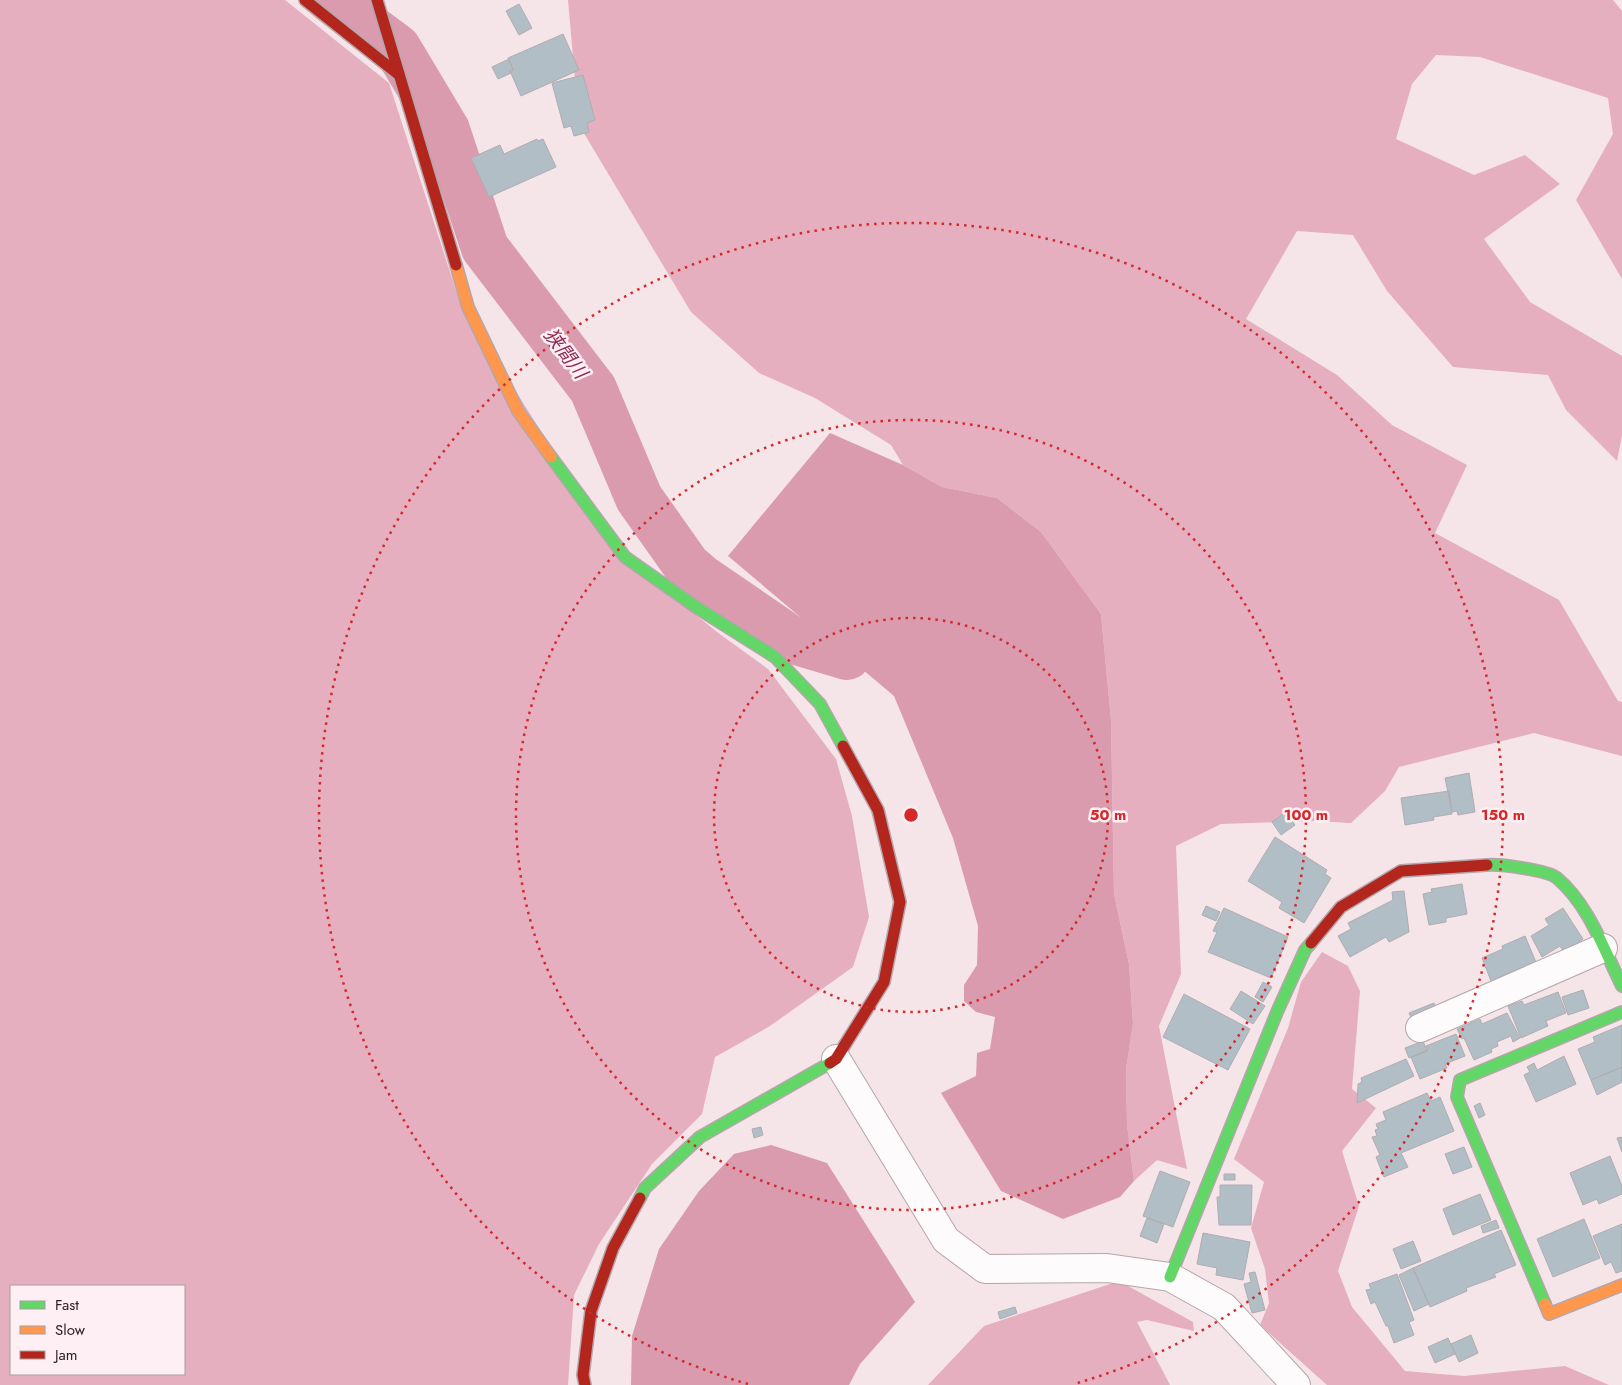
<svg xmlns="http://www.w3.org/2000/svg" width="1622" height="1385" viewBox="0 0 1622 1385" font-family="Jost,'Noto Sans JP',sans-serif">
	<rect width="100%" height="100%" fill="#f5e4e8"/>
	<path fill="#e5afbf" fill-rule="evenodd" d="M0 0H285L389 83 460 303 616 550 717 632 768 669 836 759 852 816 869 917 853 967 770 1026 715 1057 702 1114 652 1164 599 1244 574 1295 568 1385H0ZM11 1286H184V1374H11Z
		M568 0H1613L1622 11V279L1576 200 1613 134 1608 98 1480 57 1436 55 1412 84 1396 139 1474 175 1525 155 1560 184 1484 239 1530 302 1622 356V435L1617 461 1566 410 1548 375 1453 367 1387 291 1353 235 1297 231 1246 319 1337 375 1392 425 1467 465 1435 533 1559 600 1618 701 1622 702V756L1534 733 1399 767 1385 791 1351 823 1315 821 1221 824 1176 846 1181 974 1159 1026 1187 1169 1157 1160 1134 1181 1127 1124 1126 1069 1133 1024 1129 964 1114 894 1111 720 1101 614 1041 532 997 498 942 487 903 465 891 445 815 398 759 373 691 312 579 125Z
		M1322 952 1348 966 1360 991 1352 1089 1376 1108 1342 1151 1359 1206 1338 1271 1352 1307 1405 1371 1464 1376 1565 1366 1609 1385H1327L1260 1325 1269 1303 1265 1269 1251 1228 1264 1182 1234 1159 1288 1028 1301 982Z
		M1119 1281 1193 1322 1194 1331 1147 1320 1137 1322 1170 1385H928L984 1326Z"/>
	<path fill="#da9baf" d="M830 433 903 465 942 487 997 498 1041 532 1101 614 1111 720 1114 894 1129 964 1133 1024 1126 1069 1127 1124 1134 1181 1120 1197 1063 1219 1001 1191 941 1093 976 1076 977 1053 990 1049 995 1017 976 1012 964 1001V985L977 965 978 926 953 838 894 696 728 556Z
		M771 1145 827 1163 915 1302 860 1364 849 1385H631L632 1336 659 1249 699 1191 734 1154Z"/>
	<g fill="none" stroke-linecap="round" stroke-linejoin="round">
		<path stroke="#da9baf" stroke-width="48" d="M332 0 397 48 446 130 485 248 593 389 639 498 687 566 701 578 790 639 847 656"/>
	</g>
	<path fill="#b1bec6" stroke="#afadb0" d="M519 4 532 28 519 35 506 11Z
		M563 34 579 70 521 96 510 71 513 70 508 58Z
		M509 59 513 70 510 71 511 73 498 79 492 67Z
		M583 75 595 120 587 123 589 132 574 136 571 126 564 128 552 83Z
		M537 139 538 141 543 139 556 167 489 197 471 158 500 145 504 154Z
		M1469 773 1475 812 1458 815 1457 811 1452 812 1445 778Z
		M1449 791 1452 814 1433 817 1434 820 1405 825 1401 798Z
		M1286 812 1295 825 1281 835 1272 822Z
		M1275 837 1327 870 1325 874 1331 878 1304 923 1279 908 1282 902 1248 881Z
		M1462 884 1467 914 1446 918V922L1429 925 1423 894 1432 892 1431 889Z
		M1404 891 1409 932 1389 942 1386 937 1350 957 1338 936 1351 929 1348 923 1393 900 1392 892Z
		M1206 906 1220 912 1216 921 1202 915Z
		M1224 908 1288 937 1271 978 1208 952 1217 932 1213 931Z
		M1563 908 1583 939 1575 945 1577 948 1566 955 1560 946 1542 957 1531 936 1549 925 1545 919Z
		M1525 936 1538 967H1526L1491 981 1482 958 1503 949 1502 946Z
		M1263 982 1272 987 1263 1002 1255 997Z
		M1583 990 1589 1008 1568 1015 1562 997Z
		M1241 991 1265 1006 1253 1024 1230 1009Z
		M1558 992 1566 1013 1546 1021 1548 1026 1521 1038 1508 1006 1522 1001 1524 1005Z
		M1184 994 1250 1029 1228 1070 1163 1037Z
		M1434 1003 1436 1010 1412 1019 1409 1013Z
		M1507 1013 1520 1038 1513 1042 1511 1036 1497 1042 1498 1046 1491 1049 1492 1052 1474 1060 1464 1038 1462 1039 1457 1029 1480 1019 1482 1024Z
		M1622 1025V1067L1591 1080 1578 1049 1595 1042 1593 1037Z
		M1456 1034 1465 1056 1445 1064 1447 1068 1420 1079 1411 1057 1428 1050 1426 1046Z
		M1423 1041 1427 1051 1409 1058 1405 1048Z
		M1564 1056 1576 1084 1536 1102 1524 1075 1530 1072 1527 1067 1534 1063 1537 1070Z
		M1406 1059 1414 1076 1357 1103 1358 1084 1362 1082 1361 1078Z
		M1622 1067V1082L1597 1095 1591 1080Z
		M1427 1093 1431 1101 1440 1097 1454 1131 1401 1153 1408 1167 1384 1177 1376 1157 1380 1155 1372 1137 1377 1136 1375 1130 1378 1129 1376 1124 1386 1120 1383 1112Z
		M1480 1103 1485 1115 1479 1118 1474 1106Z
		M761 1127 763 1135 754 1138 752 1129Z
		M1622 1137V1152L1617 1138Z
		M1464 1147 1472 1167 1453 1174 1445 1154Z
		M1610 1156 1622 1186V1194L1599 1204 1597 1199 1583 1205 1570 1173Z
		M1160 1171 1190 1182 1173 1227 1143 1216Z
		M1224 1174H1235V1180H1224Z
		M1220 1185H1252L1251 1225H1219L1217 1197H1220Z
		M1480 1194 1491 1220 1453 1235 1443 1209Z
		M1147 1218 1164 1224 1157 1243 1140 1236Z
		M1584 1219 1600 1258 1553 1277 1537 1239Z
		M1496 1220 1499 1228 1483 1233 1481 1226Z
		M1622 1224V1271L1616 1273 1611 1262 1605 1265 1593 1236Z
		M1501 1230 1516 1265 1494 1274 1496 1277 1466 1288 1467 1291 1430 1307 1413 1268Z
		M1203 1233 1250 1242 1243 1280 1216 1275 1217 1268 1197 1264Z
		M1413 1241 1421 1261 1401 1269 1393 1249Z
		M1413 1268 1429 1304 1414 1311 1399 1275Z
		M1255 1272 1265 1310 1252 1313 1244 1284 1251 1282 1249 1273Z
		M1397 1274 1414 1320 1409 1322 1414 1335 1394 1343 1388 1326H1386L1375 1302 1371 1304 1366 1290 1371 1289 1369 1284Z
		M1015 1307 1017 1313 1000 1319 998 1312Z
		M1471 1335 1478 1353 1459 1362 1451 1344Z
		M1448 1338 1455 1354 1435 1363 1428 1347Z"/>
	<g fill="none" stroke-linecap="round" stroke-linejoin="round">
		<g stroke="#b4a6aa" stroke-width="30">
			<path id="street" d="M1420 1028 1603 948
				M836 1059 946 1240 985 1269 1107 1268 1170 1277 1224 1307 1296 1385"/>
		</g>
		<g stroke="#b4a6aa" stroke-width="14">
			<path id="fast" d="M551 457 625 557 696 607 775 657 820 704 843 746
				M1487 865C1500 864 1547 870 1557 878 1589 905 1604 950 1622 986
				M640 1198 645 1188 700 1137 830 1063
				M1170 1277 1277 1012 1305 950 1311 943
				M1545 1304 1457 1097 1460 1080 1622 1012"/>
		</g>
		<g stroke="#b4a6aa" stroke-width="14">
			<path id="slow" d="M456 265 468 307 518 411 551 457
				M1545 1304 1549 1314 1622 1285"/>
		</g>
		<g stroke="#b4a6aa" stroke-width="14">
			<path id="jam" d="M305 0 398 74
				M377 0 456 265
				M1311 943 1341 907 1401 871 1487 865
				M830 1063 836 1059 884 982 900 902 878 810 843 746
				M585 1385 583 1375 591 1311 613 1248 640 1198"/>
		</g>
		<use href="#street" stroke="#fefbfc" stroke-width="28"/>
		<use href="#fast" stroke="#63d668" stroke-width="11"/>
		<use href="#slow" stroke="#ff974d" stroke-width="11"/>
		<use href="#jam" stroke="#b3261e" stroke-width="11"/>
	</g>
	<g fill="none" stroke="#d62828" stroke-width="2.5" stroke-dasharray="2.5 5">
		<circle cx="911" cy="815" r="197"/>
		<circle cx="911" cy="815" r="395"/>
		<path d="M748 1384A592 592 0 1 1 1074 1384"/>
	</g>
	<g text-anchor="middle" stroke-width="5" stroke-linejoin="round" paint-order="stroke">
		<g font-size="19" font-style="italic" fill="#8e2b52" stroke="#fdeff3">
			<text transform="translate(566 353) rotate(53)" y="7">狭間川</text>
		</g>
	</g>
	<circle cx="911" cy="815" r="8" fill="#d62828" stroke="#fdeff3" stroke-width="2.5"/>
	<g font-size="15" text-anchor="middle" font-weight="bold" fill="#d62828" stroke="#fdeff3" stroke-width="5" stroke-linejoin="round" paint-order="stroke">
		<text x="1108" y="820">50 m</text>
		<text x="1306" y="820">100 m</text>
		<text x="1503" y="820">150 m</text>
	</g>
	<rect x="10" y="1285" width="175" height="90" fill="#fdeff3" stroke="#a99da0"/>
	<rect x="20" y="1301" width="25" height="8" fill="#63d668" stroke="#a99da0"/>
	<text x="55" y="1310" font-size="15" fill="#2c2124">Fast</text>
	<rect x="20" y="1326" width="25" height="8" fill="#ff974d" stroke="#a99da0"/>
	<text x="55" y="1335" font-size="15" fill="#2c2124">Slow</text>
	<rect x="20" y="1351" width="25" height="8" fill="#b3261e" stroke="#a99da0"/>
	<text x="55" y="1360" font-size="15" fill="#2c2124">Jam</text>
</svg>
